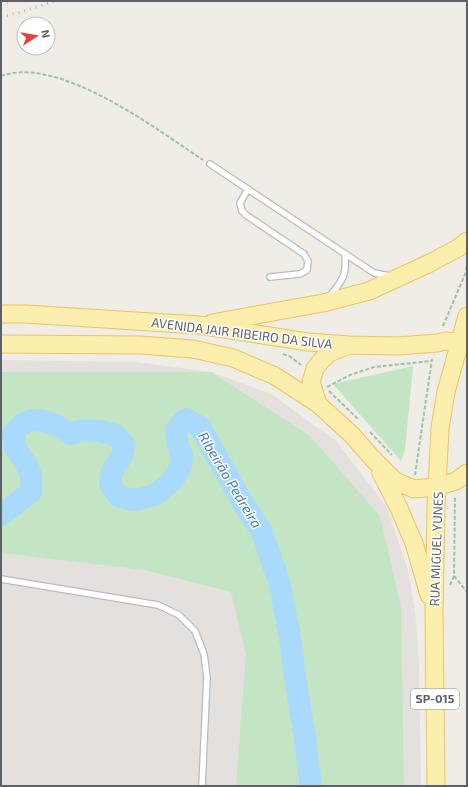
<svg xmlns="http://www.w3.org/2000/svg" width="468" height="787" viewBox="0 0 468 787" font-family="'Exo 2',sans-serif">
	<rect width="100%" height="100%" fill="#efede5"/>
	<path fill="#e3e0dd" d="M1 360 136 362 211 372 271 394 336 441 386 506 408 570 415 612 419 664 421 786H1Z"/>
	<path fill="#c4e5c3" d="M413 366 405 450 401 461 333 384Z
		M1 372H211L310 436 380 516 401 607 404 786H236L246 655 231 592 145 570 1 553Z"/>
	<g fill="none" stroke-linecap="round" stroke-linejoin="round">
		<path stroke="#a9d9fb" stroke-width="22" d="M1 515 31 492V476L27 465 15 448 13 434C16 430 20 425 24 423 41 415 57 426 71 434L82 430 100 431 115 435 124 444 122 456 112 471 110 484 118 496 134 500 155 495 173 480 181 466 182 455 178 446 176 430 186 419 200 427 244 505 261 530 279 581 290 638 295 677 305 738 311 786"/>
		<g stroke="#b8bbbf" stroke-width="8">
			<path id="lane" d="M210 164 374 273 390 276
				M248 189 240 203 242 211 246 215 304 254 308 261 307 270 300 274 270 277
				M329 297C342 281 347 276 345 254
				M1 579 158 605 179 615 195 631 204 654 207 677 202 786"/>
		</g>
		<g stroke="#ecc361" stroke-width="19">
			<path id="primary" d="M1 314H26L198 325 308 342 349 345 398 346 437 343 446 341 459 342
				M212 323 323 303 369 291 430 263 458 248 467 241
				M1 344 140 345 193 349 233 358 275 376 318 404 352 435 373 459 395 481 414 489 437 487 456 481 467 473
				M318 404 311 382 315 369 320 362 329 353 347 346
				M381 473 398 506 414 543 429 595
				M436 786 434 612 436 508 440 428 446 392 467 316"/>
		</g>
		<path stroke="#9bc4a6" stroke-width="2" stroke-dasharray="4 2" stroke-linecap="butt" d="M1 76C59 55 156 129 203 160
			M443 326 466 272 467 262
			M283 354 291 357 301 365
			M327 387 350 375 374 367 431 361
			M329 391 359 420
			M370 432 392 455
			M415 475 432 359
			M454 576 467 592
			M450 585 454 576 455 496"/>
		<use href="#lane" stroke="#fff" stroke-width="5.5"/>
		<use href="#primary" stroke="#fceead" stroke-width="17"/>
		<path stroke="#b4b5b5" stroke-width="3" stroke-dasharray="1 5" stroke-linecap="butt" d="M1 4 13 1
			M1 17 21 12 55 1"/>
	</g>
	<g text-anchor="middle" stroke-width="3" stroke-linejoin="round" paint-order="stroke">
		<rect fill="#fff" stroke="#8e9093" stroke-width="1" x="411" y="689" width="48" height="20" rx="3"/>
		<g font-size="12" font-weight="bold" fill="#5d6165">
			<text x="435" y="703">SP-015</text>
		</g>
		<g font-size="13" fill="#5d6165" stroke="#fff">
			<text transform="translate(242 333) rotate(7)" y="5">AVENIDA JAIR RIBEIRO DA SILVA</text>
			<text transform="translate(436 549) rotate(-88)" y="5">RUA MIGUEL YUNES</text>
		</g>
		<g font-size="14" font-style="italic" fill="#457aae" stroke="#fff">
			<text transform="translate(230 480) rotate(59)" y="5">Ribeirão Pedreira</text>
		</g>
	</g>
	<rect width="468" height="787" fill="none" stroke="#5d6165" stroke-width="4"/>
	<g transform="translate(36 36) rotate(78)"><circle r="19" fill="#ffffff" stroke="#bec0c1"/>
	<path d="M0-3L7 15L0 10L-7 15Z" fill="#e24238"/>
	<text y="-6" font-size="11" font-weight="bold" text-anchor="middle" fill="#5d6165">N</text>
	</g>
</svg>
